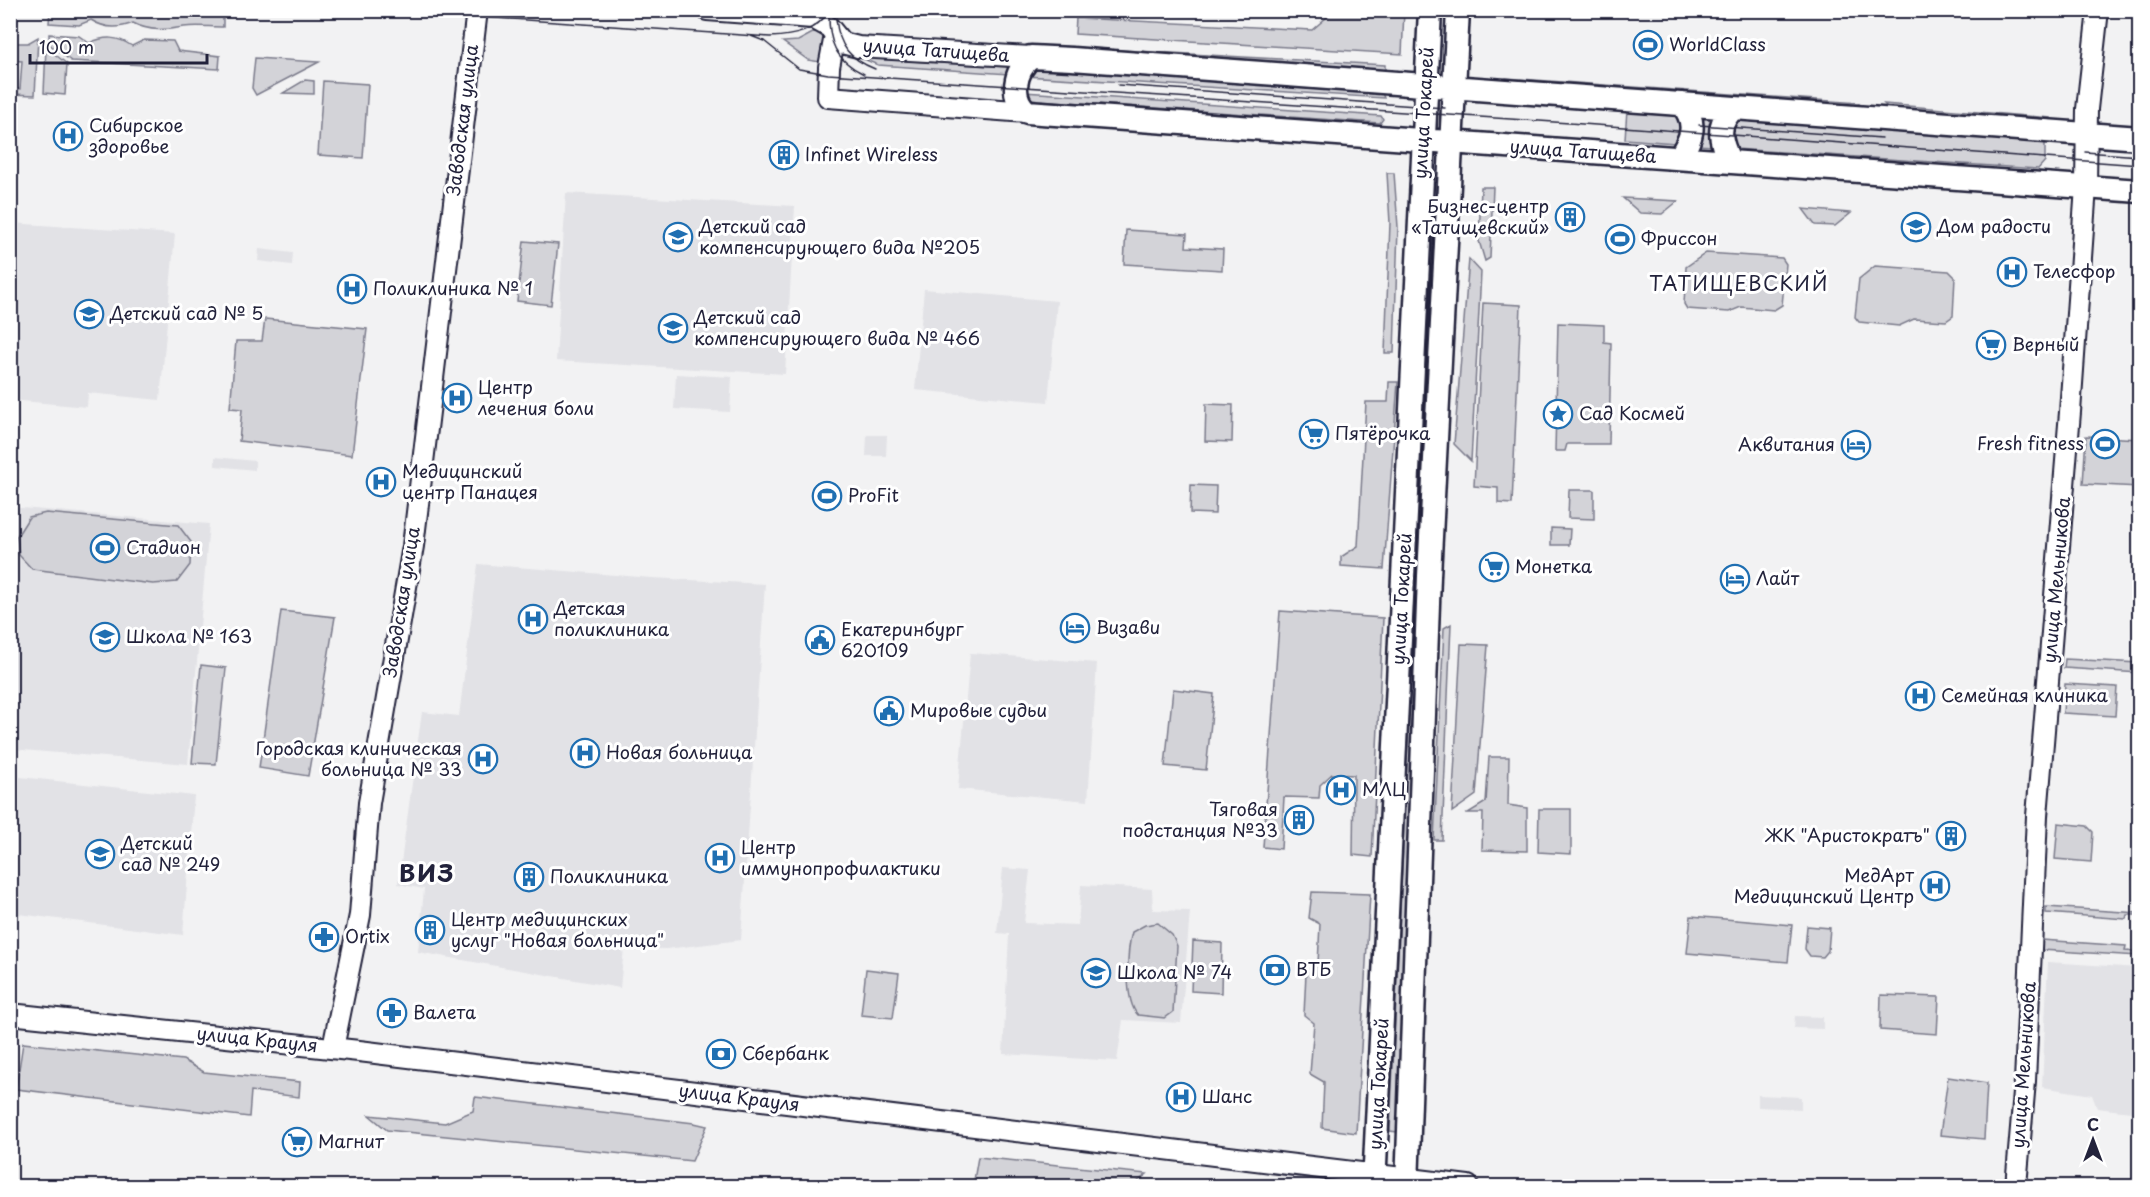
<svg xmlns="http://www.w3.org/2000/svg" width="2150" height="1197" viewBox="0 0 2150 1197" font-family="'Playpen Sans',sans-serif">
	<rect width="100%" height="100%" fill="#f2f2f3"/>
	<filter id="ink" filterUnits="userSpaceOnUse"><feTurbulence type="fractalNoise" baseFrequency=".0167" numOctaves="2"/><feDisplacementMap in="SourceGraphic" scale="12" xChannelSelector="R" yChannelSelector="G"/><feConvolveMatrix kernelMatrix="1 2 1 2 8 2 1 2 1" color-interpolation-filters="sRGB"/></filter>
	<g filter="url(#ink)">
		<path fill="#e2e2e6" d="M566 193 795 206 785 374 556 361Z
			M10 223 175 234 160 400 88 393 87 407 11 400Z
			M259 249 293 253 292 265 258 261Z
			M924 289 1057 301 1048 402 915 390Z
			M676 374 732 377 730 412 674 409Z
			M867 435H887L886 456H866Z
			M215 457 255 461V470L215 466Z
			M10 507 209 524 188 764 11 749Z
			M478 564 652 578 765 584 741 940 666 949 624 948 620 988 418 952 424 889 398 884 422 712 459 716Z
			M970 653 1097 663 1088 801 958 789Z
			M11 776 194 796 183 935 11 913Z
			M1003 868 1030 870 1024 923 1078 925 1081 885 1152 889 1153 910 1190 911 1181 1023 1123 1020 1117 1061 1003 1054 1009 934 997 933Z
			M2048 962 2139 968V1113L2097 1108 2092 1095 2042 1087Z
			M1795 1016 1823 1017V1029L1794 1028Z
			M1758 1095 1801 1097V1109L1758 1107Z"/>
		<path fill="#d3d3d8" stroke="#7a7a8a" stroke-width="1.5" d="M50 10H149L223 15V27C210 27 196 25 184 27 166 30 150 32 133 23 118 29 105 29 91 20L79 25 49 23Z
			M1334 11H1404L1402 54 1075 34 1076 18 1312 30Z
			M822 28 824 43 820 62 808 60 783 42 798 41Z
			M49 34 79 36 89 43C105 36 117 36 132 46L144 40 173 41 178 51 220 56 219 69 71 61 49 44Z
			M38 37 35 95 11 94V88L20 89 22 61 11 60V43H28Z
			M46 47 67 64 65 95 44 93Z
			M1084 48 1385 65V72L1084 50Z
			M255 58 319 62 256 95 252 88Z
			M861 58 1009 67 1011 69 1009 74 878 65Z
			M1040 69 1382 93 1384 98 1026 76 1031 71Z
			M1506 78 1859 103V105L1856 107 1506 82Z
			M305 80 314 81V94L283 93Z
			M323 81 368 84 363 158 318 155Z
			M1024 92 1381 116 1383 119 1380 123 1038 100 1029 98Z
			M1884 104 2051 118 2050 123 1888 108Z
			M1627 109 1684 116 1681 141 1675 143 1625 139Z
			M1698 114 1717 116 1714 146 1695 145Z
			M1736 116 2045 142V161L2038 169 1735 149 1726 124Z
			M1387 173H1394L1398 227 1394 353H1385L1390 223Z
			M1440 175 1424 560 1418 559 1436 177Z
			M1481 187H1493L1490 258 1485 261 1479 241Z
			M1623 198 1678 201 1662 214 1640 213Z
			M1803 209 1851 213 1835 226 1815 225Z
			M1126 230 1187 234 1186 247 1223 249 1222 270 1124 264Z
			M524 241 558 244 551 305 517 301Z
			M1706 253 1782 258 1786 264 1782 305 1774 310 1741 307 1729 312 1687 309 1684 304 1686 267Z
			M1469 259 1481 272 1471 461 1454 444Z
			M1875 266 1949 271 1955 277 1953 316 1946 321 1914 319 1899 326 1859 322 1855 317 1859 279Z
			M1483 303 1521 305 1512 504 1498 503V488L1474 486Z
			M265 319 367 329 352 455 239 441 242 409 230 408 236 341H262Z
			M1558 323 1604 325V342L1611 343 1609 444H1567L1565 451H1555Z
			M1389 382H1398L1384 569 1341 566V557L1358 546 1366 402H1388Z
			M1206 404 1233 405 1232 442 1205 441Z
			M2086 436 2139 439V487L2083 484Z
			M1191 485 1216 486 1215 514 1190 513Z
			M1569 490H1594V519L1568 518Z
			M46 513 178 525 191 542 190 565 177 582 153 584 32 569 19 555 17 536 29 517Z
			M1551 528 1570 529 1569 545H1551Z
			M281 611 335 617 308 776 259 768Z
			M1280 611 1383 618 1372 857 1353 855 1354 775 1332 774 1320 785 1319 798 1284 797 1281 849 1263 847Z
			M1451 624 1442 840H1434L1444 628Z
			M1413 628H1418L1397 1132 1390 1131Z
			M1461 644 1488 645 1476 795 1452 812Z
			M2065 659 2139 663V673L2064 668Z
			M201 665 226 668 216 764 192 763Z
			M2065 684 2117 687 2115 716 2063 713Z
			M1173 689 1214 694 1206 770 1165 766Z
			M1489 757H1509L1508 805 1527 808V851L1482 850 1483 813H1468L1486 802Z
			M1539 809H1571V854L1538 852Z
			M2058 823 2087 826 2093 832 2091 862 2055 859Z
			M1312 892 1370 894 1356 1133 1322 1128 1324 1082 1310 1074 1314 1023 1304 1015 1306 973 1318 964 1320 924 1309 918Z
			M2046 907 2139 913V915H2127L2126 919 2046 913Z
			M1691 916 1792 925 1788 962 1687 953Z
			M1158 923 1172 935 1177 946 1173 1012 1165 1018 1138 1015C1124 1001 1127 950 1132 932L1145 925Z
			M1807 926 1830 928 1828 951 1823 957 1810 956 1805 949Z
			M2042 940 2126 946 2125 951 2139 952V956L2041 950Z
			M1193 941 1222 943 1221 993 1191 991Z
			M866 969 899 973 893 1018 861 1015Z
			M1881 995 1939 997 1937 1034 1880 1030Z
			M23 1043 183 1060 204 1072 300 1082 299 1097 251 1091 249 1117 16 1089Z
			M1948 1077 1987 1083 1984 1139 1940 1135Z
			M475 1097 694 1123 707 1126 692 1161 387 1130 369 1115 445 1123 473 1111Z
			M978 1157 1147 1174 1132 1186H973Z"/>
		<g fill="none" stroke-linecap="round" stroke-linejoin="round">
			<g stroke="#22223b" stroke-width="24">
				<path id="secondary" d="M707 10 813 18 829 27 842 43 858 47 1031 57
					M835 35 829 67 828 97 1027 112
					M10 1014 359 1051 1468 1186
					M333 1048 360 915 369 803 413 546 477 10
					M2016 1186 2025 1081 2037 816 2070 412 2086 187 2087 109 2098 10"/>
			</g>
			<g stroke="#22223b" stroke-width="27">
				<path id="primary" d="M2140 138 1072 59 1031 57C1015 71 1009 97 1027 112L2140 191
					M1679 158C1692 139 1698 123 1682 104
					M1730 162C1720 142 1715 124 1734 108
					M1374 1186 1430 10
					M1407 1186 1429 576 1458 10"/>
			</g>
			<use href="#secondary" stroke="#fff" stroke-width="20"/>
			<use href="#primary" stroke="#fff" stroke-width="22"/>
			<path stroke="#22223b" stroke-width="1.5" d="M381 10 770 37C794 36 816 32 830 10
				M829 10C828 42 835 60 864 74
				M836 19C839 47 850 59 875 69
				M751 36 764 41 799 69 828 74 1569 123 2140 165
				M1118 85 1445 108
				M1699 125 1882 138
				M2085 152 2140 156"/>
		</g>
	</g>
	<defs>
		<g id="stadium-ring" transform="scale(1.5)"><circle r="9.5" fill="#fff" stroke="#1f6fb2" stroke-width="1.5"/><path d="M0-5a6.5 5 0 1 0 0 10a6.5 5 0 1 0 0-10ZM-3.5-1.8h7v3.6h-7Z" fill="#1f6fb2"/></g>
		<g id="hospital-ring" transform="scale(1.5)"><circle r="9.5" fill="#fff" stroke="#1f6fb2" stroke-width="1.5"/><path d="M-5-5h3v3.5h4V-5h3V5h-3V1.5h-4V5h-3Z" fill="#1f6fb2"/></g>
		<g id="building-ring" transform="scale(1.5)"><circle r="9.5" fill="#fff" stroke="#1f6fb2" stroke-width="1.5"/><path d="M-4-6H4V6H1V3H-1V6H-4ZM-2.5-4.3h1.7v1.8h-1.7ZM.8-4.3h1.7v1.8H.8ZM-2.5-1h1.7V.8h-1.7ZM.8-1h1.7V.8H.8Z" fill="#1f6fb2"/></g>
		<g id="school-ring" transform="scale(1.5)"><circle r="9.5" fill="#fff" stroke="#1f6fb2" stroke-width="1.5"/><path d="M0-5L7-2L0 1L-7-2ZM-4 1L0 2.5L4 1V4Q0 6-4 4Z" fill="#1f6fb2"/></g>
		<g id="supermarket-ring" transform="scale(1.5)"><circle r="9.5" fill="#fff" stroke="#1f6fb2" stroke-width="1.5"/><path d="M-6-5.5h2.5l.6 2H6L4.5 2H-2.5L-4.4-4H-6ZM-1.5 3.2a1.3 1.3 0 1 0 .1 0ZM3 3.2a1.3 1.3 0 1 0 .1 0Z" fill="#1f6fb2"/></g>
		<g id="sight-ring" transform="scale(1.5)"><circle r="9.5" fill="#fff" stroke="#1f6fb2" stroke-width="1.5"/><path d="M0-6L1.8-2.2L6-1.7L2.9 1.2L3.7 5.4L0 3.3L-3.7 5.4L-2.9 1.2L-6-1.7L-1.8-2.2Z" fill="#1f6fb2"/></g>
		<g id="hotel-ring" transform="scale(1.5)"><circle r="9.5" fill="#fff" stroke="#1f6fb2" stroke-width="1.5"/><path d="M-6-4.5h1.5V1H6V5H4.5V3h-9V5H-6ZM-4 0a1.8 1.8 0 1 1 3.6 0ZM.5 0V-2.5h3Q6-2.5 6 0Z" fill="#1f6fb2"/></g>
		<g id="civic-ring" transform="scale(1.5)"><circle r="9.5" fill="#fff" stroke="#1f6fb2" stroke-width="1.5"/><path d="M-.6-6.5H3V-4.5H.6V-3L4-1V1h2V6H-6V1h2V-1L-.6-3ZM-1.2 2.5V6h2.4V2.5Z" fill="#1f6fb2"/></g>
		<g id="pharmacy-ring" transform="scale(1.5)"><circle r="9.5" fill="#fff" stroke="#1f6fb2" stroke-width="1.5"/><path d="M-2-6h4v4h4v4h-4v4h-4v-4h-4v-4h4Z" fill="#1f6fb2"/></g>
		<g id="bank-ring" transform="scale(1.5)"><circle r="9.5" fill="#fff" stroke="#1f6fb2" stroke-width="1.5"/><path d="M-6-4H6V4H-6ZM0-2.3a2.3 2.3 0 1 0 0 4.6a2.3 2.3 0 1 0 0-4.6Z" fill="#1f6fb2"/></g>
	</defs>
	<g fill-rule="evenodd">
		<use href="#stadium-ring" x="1648" y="45"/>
		<use href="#hospital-ring" x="68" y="136"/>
		<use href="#building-ring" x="784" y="155"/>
		<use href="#building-ring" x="1570" y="217"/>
		<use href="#school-ring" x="1916" y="227"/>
		<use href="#school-ring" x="678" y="237"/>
		<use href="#stadium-ring" x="1620" y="239"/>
		<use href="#hospital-ring" x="2012" y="272"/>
		<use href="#hospital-ring" x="352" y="289"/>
		<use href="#school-ring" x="89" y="314"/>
		<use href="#school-ring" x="673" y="328"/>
		<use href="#supermarket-ring" x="1991" y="345"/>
		<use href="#hospital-ring" x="457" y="398"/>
		<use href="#sight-ring" x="1558" y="414"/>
		<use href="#supermarket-ring" x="1314" y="434"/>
		<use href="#stadium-ring" x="2105" y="444"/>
		<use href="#hotel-ring" x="1856" y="445"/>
		<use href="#hospital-ring" x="381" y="482"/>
		<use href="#stadium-ring" x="827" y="496"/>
		<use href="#stadium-ring" x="105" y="548"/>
		<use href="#supermarket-ring" x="1494" y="567"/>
		<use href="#hotel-ring" x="1735" y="579"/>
		<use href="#hospital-ring" x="533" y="619"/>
		<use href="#hotel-ring" x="1075" y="628"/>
		<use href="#school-ring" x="105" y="637"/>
		<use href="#civic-ring" x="820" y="640"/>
		<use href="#hospital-ring" x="1920" y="696"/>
		<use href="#civic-ring" x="889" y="711"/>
		<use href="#hospital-ring" x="585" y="753"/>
		<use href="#hospital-ring" x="483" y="759"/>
		<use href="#hospital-ring" x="1341" y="790"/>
		<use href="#building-ring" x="1299" y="820"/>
		<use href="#building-ring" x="1951" y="836"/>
		<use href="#school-ring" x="100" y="854"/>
		<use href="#hospital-ring" x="720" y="858"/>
		<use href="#building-ring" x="529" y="877"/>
		<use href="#hospital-ring" x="1935" y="886"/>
		<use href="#building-ring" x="430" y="930"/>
		<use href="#pharmacy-ring" x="324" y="937"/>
		<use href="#bank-ring" x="1275" y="970"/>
		<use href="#school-ring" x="1096" y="973"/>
		<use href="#pharmacy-ring" x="392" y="1013"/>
		<use href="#bank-ring" x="721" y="1054"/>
		<use href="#hospital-ring" x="1181" y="1097"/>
		<use href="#supermarket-ring" x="297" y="1142"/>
	</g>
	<g text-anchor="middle" stroke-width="6" stroke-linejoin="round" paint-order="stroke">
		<g font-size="18" fill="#22223b" stroke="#fff" text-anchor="start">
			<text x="1669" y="51">WorldClass</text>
			<text x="89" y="132">Сибирское<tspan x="89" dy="21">здоровье</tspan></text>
			<text x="805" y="161">Infinet Wireless</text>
			<text x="1549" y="213" text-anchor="end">Бизнес-центр<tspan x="1549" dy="21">«Татищевский»</tspan></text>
			<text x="699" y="233">Детский сад<tspan x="699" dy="21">компенсирующего вида №205</tspan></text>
			<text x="1937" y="233">Дом радости</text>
			<text x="1641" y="245">Фриссон</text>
			<text x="2033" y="278">Телесфор</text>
			<text x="373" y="295">Поликлиника № 1</text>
			<text x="110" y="320">Детский сад № 5</text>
			<text x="694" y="324">Детский сад<tspan x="694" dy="21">компенсирующего вида № 466</tspan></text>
			<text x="2012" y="351">Верный</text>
			<text x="478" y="394">Центр<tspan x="478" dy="21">лечения боли</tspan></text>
			<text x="1579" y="420">Сад Космей</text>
			<text x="1335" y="440">Пятёрочка</text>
			<text x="2084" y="450" text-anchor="end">Fresh fitness</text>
			<text x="1835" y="451" text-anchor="end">Аквитания</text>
			<text x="402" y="478">Медицинский<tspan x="402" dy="21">центр Панацея</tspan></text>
			<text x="848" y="502">ProFit</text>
			<text x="126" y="554">Стадион</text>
			<text x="1515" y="573">Монетка</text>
			<text x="1756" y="585">Лайт</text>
			<text x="554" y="615">Детская<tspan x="554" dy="21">поликлиника</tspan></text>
			<text x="1096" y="634">Визави</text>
			<text x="841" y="636">Екатеринбург<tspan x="841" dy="21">620109</tspan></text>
			<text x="126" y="643">Школа № 163</text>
			<text x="1941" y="702">Семейная клиника</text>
			<text x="910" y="717">Мировые судьи</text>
			<text x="462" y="755" text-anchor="end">Городская клиническая<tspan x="462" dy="21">больница № 33</tspan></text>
			<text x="606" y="759">Новая больница</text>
			<text x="1362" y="796">МЛЦ</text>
			<text x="1278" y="816" text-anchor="end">Тяговая<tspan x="1278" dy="21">подстанция №33</tspan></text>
			<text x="1930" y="842" text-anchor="end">ЖК "Аристократъ"</text>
			<text x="121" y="850">Детский<tspan x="121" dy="21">сад № 249</tspan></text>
			<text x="741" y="854">Центр<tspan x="741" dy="21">иммунопрофилактики</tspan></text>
			<text x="1914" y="882" text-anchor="end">МедАрт<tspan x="1914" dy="21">Медицинский Центр</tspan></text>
			<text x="550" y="883">Поликлиника</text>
			<text x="451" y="926">Центр медицинских<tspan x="451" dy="21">услуг "Новая больница"</tspan></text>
			<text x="345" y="943">Ortix</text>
			<text x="1296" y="976">ВТБ</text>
			<text x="1117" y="979">Школа № 74</text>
			<text x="413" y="1019">Валета</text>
			<text x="742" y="1060">Сбербанк</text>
			<text x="1202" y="1103">Шанс</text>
			<text x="318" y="1148">Магнит</text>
		</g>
		<g font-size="18" fill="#22223b" stroke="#fff">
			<text transform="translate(936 51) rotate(4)" y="6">улица Татищева</text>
			<text transform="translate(1424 113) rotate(-87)" y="6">улица Токарей</text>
			<text transform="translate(463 120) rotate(-83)" y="6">Заводская улица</text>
			<text transform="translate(1583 152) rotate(4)" y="6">улица Татищева</text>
			<text transform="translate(2057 580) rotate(-85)" y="6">улица Мельникова</text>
			<text transform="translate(1402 599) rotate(-87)" y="6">улица Токарей</text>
			<text transform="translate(402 602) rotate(-81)" y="6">Заводская улица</text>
			<text transform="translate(257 1040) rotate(6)" y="6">улица Крауля</text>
			<text transform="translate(2024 1065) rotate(-86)" y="6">улица Мельникова</text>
			<text transform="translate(1379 1084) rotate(-87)" y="6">улица Токарей</text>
			<text transform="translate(739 1098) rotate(7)" y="6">улица Крауля</text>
		</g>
		<g font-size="20" letter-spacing="1.5" fill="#22223b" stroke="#fff">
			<text x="1739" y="291">ТАТИЩЕВСКИЙ</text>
		</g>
		<g font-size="24" font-weight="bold" letter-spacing="1.5" fill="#22223b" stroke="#fff">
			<text x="427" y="882">ВИЗ</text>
		</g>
	</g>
	<rect width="2150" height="1197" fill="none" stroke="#fff" stroke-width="36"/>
	<rect x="18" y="18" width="2114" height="1161" fill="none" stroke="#22223b" stroke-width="2" filter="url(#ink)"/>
	<g transform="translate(2093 1140)" stroke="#ffffff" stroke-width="4.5" paint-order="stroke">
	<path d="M0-4.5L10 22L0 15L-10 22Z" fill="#22223b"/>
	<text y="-9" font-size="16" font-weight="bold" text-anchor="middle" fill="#22223b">С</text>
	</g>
	<path d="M30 54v9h177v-9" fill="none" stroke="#22223b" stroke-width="3"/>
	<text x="39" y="54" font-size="18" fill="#22223b" stroke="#ffffff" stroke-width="4.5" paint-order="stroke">100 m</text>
</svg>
